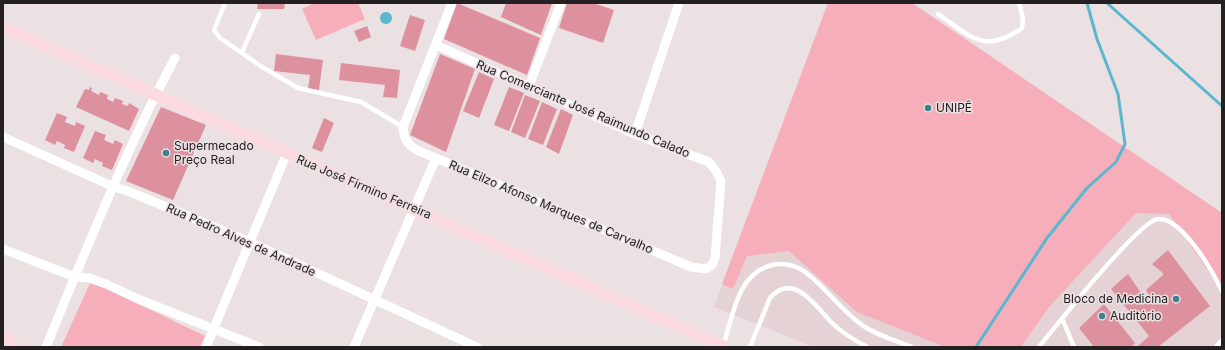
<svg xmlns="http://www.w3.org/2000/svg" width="1225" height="350" viewBox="0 0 1225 350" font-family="Inter,sans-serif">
	<rect width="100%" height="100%" fill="#ebe1e2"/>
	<path fill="#e5d2d4" d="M828 3H912L1222 213V347H814L714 307Z"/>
	<path fill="#f6aeba" d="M315 3H358L365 19 316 40 302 9Z
		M828 3H912L1222 213V291L1169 214 1136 213 1049 307 1021 347H945L857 312 789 251 747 256 733 289 722 284Z
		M91 281 205 336 200 347H61Z"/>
	<path fill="#59b7ce" d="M380 18a6 6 0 1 1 12 0a6 6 0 1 1-12 0Z"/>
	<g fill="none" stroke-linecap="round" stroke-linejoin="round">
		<path stroke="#59b7ce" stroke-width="3" d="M1107 3 1222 106
			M976 347 1047 238 1087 188 1116 162 1125 144 1118 94 1097 39 1087 3"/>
	</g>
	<path fill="#dd909e" d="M258 3H285L284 9H257Z
		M457 3 540 38 527 75 444 39Z
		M506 3H552L541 35 501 17Z
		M567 3H593L614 10 603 43 559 28Z
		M410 15 425 20 415 51 400 46Z
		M367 26 371 37 359 42 354 31Z
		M276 54 323 60 319 90 308 89 310 75 274 71Z
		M440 54 475 69 446 152 410 135Z
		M341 63 400 70 397 98 383 97 385 85 339 80Z
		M479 72 494 79 479 118 463 111Z
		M90 87 92 88 91 91 99 95 100 92 108 95 107 99 113 102 115 98 123 101 122 104 128 106 129 103 139 109 129 131 76 107 85 89 89 90Z
		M509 87 524 93 509 131 494 125Z
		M525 95 540 101 525 138 511 132Z
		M542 102 557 109 543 145 528 139Z
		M161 107 206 125 173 200 126 181Z
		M561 109 573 115 559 154 546 147Z
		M57 113 67 117 65 122 75 126 76 122 85 126 74 152 64 148 65 145 57 141 55 145 45 140Z
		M324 118 334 123 322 152 312 148Z
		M95 131 106 135 104 140 113 144 115 140 123 144 112 170 102 166 103 163 95 159 93 163 83 158Z
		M1168 250 1210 306 1158 347H1137L1149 336 1111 289 1128 274 1146 300 1151 298 1146 290 1164 274 1152 264Z
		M1104 304 1135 343 1131 347H1094L1079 328Z"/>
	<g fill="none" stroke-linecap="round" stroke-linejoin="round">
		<path stroke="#fff" stroke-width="4.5" d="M225 3 214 30 220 38 262 67 298 88 361 102 403 127
			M938 14C970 36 985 55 1022 28L1023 18 1019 3
			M242 52 259 14
			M1062 318 1074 347
			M723 346C733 317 737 273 772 265 785 262 799 266 809 275 829 291 843 313 865 327 879 336 897 341 912 347
			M750 347 770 298C793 271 816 306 831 322 842 333 854 340 867 347
			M1039 347C1055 327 1139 221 1158 219 1182 217 1213 272 1222 291
			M1216 347 1222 340"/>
		<path stroke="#fff" stroke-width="9" d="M436 45 635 134 709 162 716 171 721 181 715 258 712 265 706 269 691 267 436 158C419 151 404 149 403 127L452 3
			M529 86 561 3
			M635 134 679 3
			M3 137 114 187 128 191 250 242 477 347
			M3 249 75 277 89 278 106 284 138 299 259 347
			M46 347C86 250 125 151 175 58
			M206 347 287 153
			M354 347 436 158"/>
		<path stroke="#fbdae0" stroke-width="12" d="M3 27 725 347
			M3 335 14 347"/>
	</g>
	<g fill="#3d8090" stroke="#ebe1e2" stroke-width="1.5">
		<circle cx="928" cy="108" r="4"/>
		<circle cx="166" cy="153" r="4"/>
		<circle cx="1176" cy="299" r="4"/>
		<circle cx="1102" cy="316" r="4"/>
	</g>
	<g text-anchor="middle" stroke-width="3" stroke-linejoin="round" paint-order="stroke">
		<g font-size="12" fill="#242021" stroke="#ebe1e2" text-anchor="start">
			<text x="936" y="112">UNIPÊ</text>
			<text x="174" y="150">Supermecado<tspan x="174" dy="14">Preço Real</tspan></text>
			<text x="1168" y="303" text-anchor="end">Bloco de Medicina</text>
			<text x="1110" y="320">Auditório</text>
		</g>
		<g font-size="12" fill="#242021" stroke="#ebe1e2">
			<text transform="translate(583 109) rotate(23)" y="4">Rua Comerciante José Raimundo Calado</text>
			<text transform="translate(364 187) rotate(23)" y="4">Rua José Firmino Ferreira</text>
			<text transform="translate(551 207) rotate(23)" y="4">Rua Eilzo Afonso Marques de Carvalho</text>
			<text transform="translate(241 240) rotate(24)" y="4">Rua Pedro Alves de Andrade</text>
		</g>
	</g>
	<rect width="1225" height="350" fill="none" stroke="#242021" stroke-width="8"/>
</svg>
